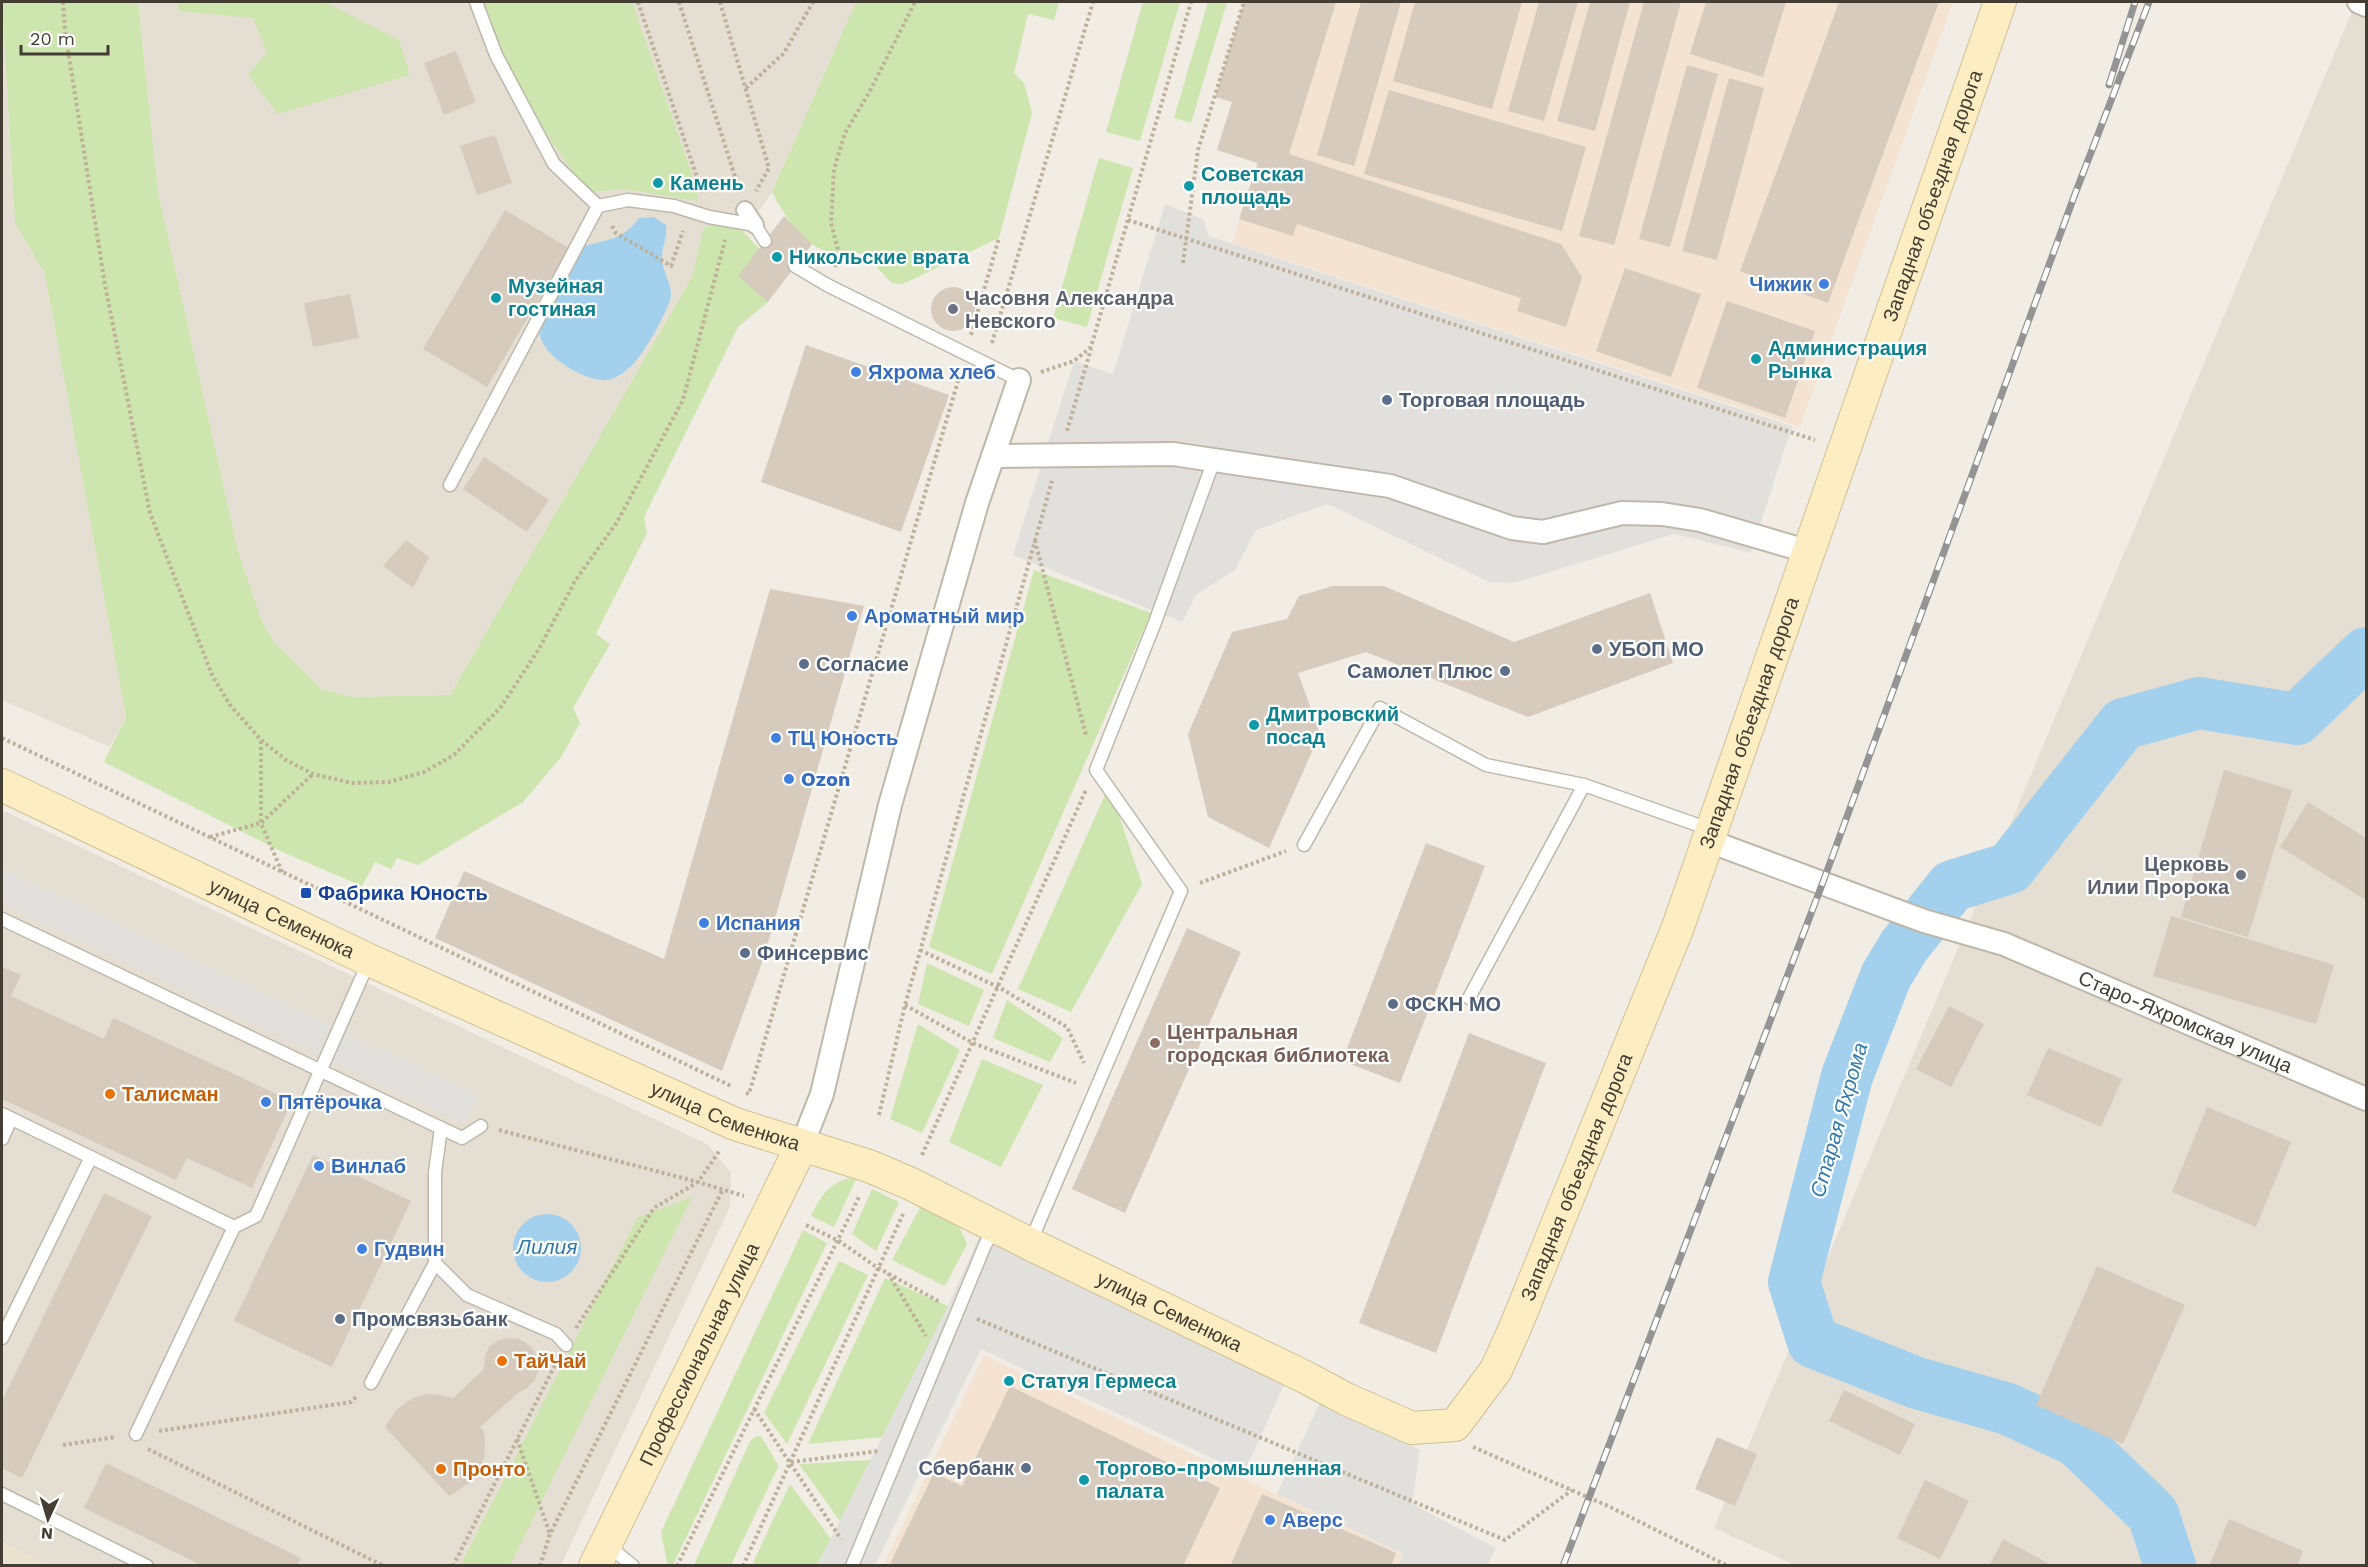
<svg xmlns="http://www.w3.org/2000/svg" width="2368" height="1567" viewBox="0 0 2368 1567" font-family="'Work Sans',sans-serif">
	<rect width="100%" height="100%" fill="#f2ede4"/>
	<path fill="#e5dfd3" d="M2 2 15 223 45 274 126 717 110 747 2 700Z
		M138 2H856L772 192 744 232 716 221 703 229 692 277 450 695 352 697 321 689 273 641 261 619 238 551 158 192Z
		M2356 2H2366V1565H1795L1714 1528Z
		M2 810 707 1144 731 1173 730 1207 561 1565H2Z"/>
	<path fill="#f3e3d0" d="M1244 2H1953L1800 427 1232 243 1257 163 1217 150 1232 102 1215 97Z
		M984 1355 1402 1554 1397 1566H883Z"/>
	<path fill="#eae2cf" d="M2 1542 50 1565H2Z"/>
	<path fill="#cde5ae" d="M2 2H138L158 192 238 551 261 619 273 641 321 689 352 697 450 695 692 277 703 229 716 221 744 232 759 249 768 302 738 327 644 517 647 533 596 634 610 644 573 708 580 723 562 756 523 802 418 865 397 858 391 869 375 862 362 886 280 851 104 762 126 717 45 274 15 223Z
		M177 2H325L399 40 410 75 277 114 248 74 267 53 253 18 179 11Z
		M483 2H632L698 192 697 201 625 189 587 192C545 133 503 71 483 2Z
		M856 2H1059L1054 20 1028 14 1014 73 1024 83 1032 113 999 238 903 284 892 283C883 275 872 259 861 254 851 250 839 255 829 252 802 246 784 214 772 192Z
		M1143 2H1180L1140 141 1106 132Z
		M1208 2H1227L1191 123 1174 118Z
		M1099 158 1133 168 1087 327 1053 318Z
		M1034 570 1151 613 992 974 929 947Z
		M1109 786 1142 884 1071 1012 1018 989Z
		M927 963 984 990 969 1026 918 1004Z
		M1007 1000 1063 1038 1050 1062 993 1038Z
		M918 1024 960 1050 922 1133 890 1119Z
		M982 1059 1043 1085 1001 1167 949 1142Z
		M857 1177 834 1227 811 1216C822 1194 830 1180 857 1177Z
		M872 1189 899 1202 876 1251 852 1234Z
		M692 1197 510 1565 460 1566 637 1218Z
		M922 1204 956 1220 967 1244 945 1286 892 1260Z
		M803 1230 827 1243 673 1565 667 1563 661 1532Z
		M839 1261 868 1275 787 1444 764 1413Z
		M885 1278 948 1306 882 1437 808 1444Z
		M761 1436 777 1463 778 1467 731 1565H694L750 1441 755 1437Z
		M870 1460 840 1521 799 1464Z
		M790 1484 831 1539 817 1565H752Z"/>
	<path fill="#e2e0dd" d="M1165 204 1203 219 1209 236 1792 426 1751 553 1674 534 1514 583 1489 582 1328 504 1256 530 1235 570 1196 595 1182 622 1013 555 1074 361 1113 374Z
		M2 869 478 1096 464 1124 2 903Z
		M979 1237 1286 1380 1244 1473 981 1349 875 1565 817 1566 948 1306Z
		M1323 1396 1420 1450 1412 1504 1496 1548 1488 1565H1398L1403 1554 1277 1494Z"/>
	<path fill="#a2d0ed" d="M654 217 666 225C668 238 661 247 662 260 663 271 671 283 671 295 670 308 644 353 634 363 628 370 616 379 607 380 585 382 539 355 539 330 540 309 572 263 584 246 609 239 623 240 639 218Z
		M513 1248a34 34 0 1 1 68 0a34 34 0 1 1-68 0Z"/>
	<g fill="none" stroke-linecap="round" stroke-linejoin="round">
		<path stroke="#a2d0ed" stroke-width="52" d="M2170 1566 2153 1514 2077 1441 2008 1409 1917 1383 1813 1342 1794 1282 1847 1076 1886 976 1904 946 1952 886 2010 868 2123 724 2199 703 2297 719 2366 653"/>
	</g>
	<path fill="#d6cbbd" d="M1244 2H1336L1289 154 1561 244 1582 277 1566 327 1517 311 1521 298 1297 224 1293 236 1239 219 1258 163 1217 150 1232 102 1215 97Z
		M1361 2H1401L1354 166 1317 155Z
		M1415 2H1522L1492 109 1393 81Z
		M1539 2H1578L1544 121 1508 111Z
		M1590 2H1630L1595 131 1557 121Z
		M1644 2H1681L1614 245 1579 236Z
		M1706 2H1786L1763 77 1690 54Z
		M1839 2H1939L1828 303 1740 271Z
		M456 51 476 102 444 115 424 63Z
		M1687 65 1718 74 1670 247 1639 239Z
		M1729 78 1764 88 1717 260 1682 251Z
		M1389 90 1586 147 1562 231 1364 174Z
		M495 135 512 183 477 195 460 146Z
		M505 210 569 248 487 387 423 349Z
		M784 216 812 244 768 302 738 276Z
		M1625 268 1701 294 1671 377 1596 351Z
		M931 309a22 22 0 1 1 44 0a22 22 0 1 1-44 0Z
		M350 294 359 338 313 347 304 303Z
		M1727 301 1815 331 1785 418 1697 388Z
		M806 345 949 395 901 532 761 482Z
		M484 457 549 500 527 532 463 489Z
		M406 540 429 557 413 588 383 566Z
		M1333 586H1384L1514 642 1650 593 1673 663 1528 717 1366 652 1298 673 1320 734 1269 848 1208 817 1188 734 1232 632 1287 619 1299 596Z
		M770 589 864 606 764 957 722 1071 435 938 464 871 664 959Z
		M2224 770 2292 790 2248 937 2181 917Z
		M2308 802 2366 838V900L2280 847Z
		M1426 843 1485 866 1400 1083 1342 1061Z
		M2171 916 2334 965 2316 1024 2153 976Z
		M1187 928 1241 952 1125 1213 1072 1189Z
		M2 967 21 975 11 996 104 1039 113 1018 292 1101 252 1188 187 1158 176 1180 2 1099Z
		M1949 1006 1984 1024 1951 1087 1916 1069Z
		M1469 1033 1546 1063 1436 1353 1359 1323Z
		M2048 1048 2122 1079 2101 1127 2027 1095Z
		M2207 1107 2291 1142 2256 1227 2172 1192Z
		M313 1155 411 1201 332 1367 234 1321Z
		M104 1193 152 1216 22 1478 2 1468V1401Z
		M2097 1266 2185 1305 2123 1444 2036 1405Z
		M509 1338 519 1339 528 1344 535 1352 538 1362V1372L534 1381 527 1388 518 1393 480 1427 484 1431 485 1445 484 1458 479 1471 471 1482 449 1496 385 1427 396 1410 413 1398 426 1394 440 1395 453 1398 484 1369 485 1355 490 1346 499 1340Z
		M1010 1386 1220 1488 1183 1566H889L934 1473 962 1486Z
		M1844 1390 1915 1424 1900 1455 1829 1421Z
		M1717 1437 1757 1454 1735 1506 1695 1489Z
		M106 1463 301 1558 297 1566H203L84 1508Z
		M1925 1480 1969 1501 1940 1559 1897 1538Z
		M1262 1494 1396 1553 1391 1566H1230Z
		M2229 1519 2303 1551 2297 1566H2209Z
		M2003 1539 2048 1563 2047 1566H1989Z"/>
	<g fill="none" stroke-linecap="round" stroke-linejoin="round">
		<g stroke="#bfb8aa" stroke-width="15">
			<path id="service" d="M476 2 496 55 554 164 598 206 628 200 674 206 709 217 755 225 765 241
				M795 266 829 286 1019 380
				M450 485 598 206
				M1304 845 1380 708 1486 765 1584 785 1712 830
				M2 919 462 1138 481 1126
				M1469 998 1584 785
				M2 1114 234 1227 256 1216 369 961
				M441 1128 435 1172V1263L467 1295 556 1334 566 1345
				M2 1139 11 1119
				M1030 1243 1181 891 1096 770 1154 625 1214 460
				M2 1338 91 1157
				M371 1383 435 1263
				M136 1434 234 1227
				M2 1494 147 1566
				M606 1544 633 1566
				M852 1566 985 1245 995 1227"/>
		</g>
		<g stroke="#bfb8aa" stroke-width="20">
			<path id="pedestrian" d="M745 210 755 225"/>
		</g>
		<g stroke="#bfb8aa" stroke-width="26">
			<g id="minor">
				<path d="M2359 2 2366 5"/>
				<path d="M993 456 1173 454 1390 486 1512 528 1543 532 1622 513 1662 514 1700 520 1810 552"/>
				<path id="s1" d="M1709 841 1924 921 2004 944 2366 1099"/>
				<path d="M802 1145 822 1094 890 805 977 503 1019 380"/>
			</g>
		</g>
		<g stroke="#d0c096" stroke-width="34">
			<g id="secondary">
				<path id="s2" d="M2 785 369 960 735 1124 869 1166 909 1183 1030 1244 1305 1377 1346 1399 1412 1428 1455 1425 1496 1370 1515 1328 1678 927 2000 2"/>
				<path id="s3" d="M595 1566 802 1145"/>
			</g>
		</g>
		<path stroke="#beb099" stroke-width="4" stroke-dasharray="3 3" stroke-linecap="butt" d="M63 2 65 31 105 285 150 513 212 675 230 705 261 740 286 760 313 774 352 783 389 782 424 772 454 755 501 707 540 647 575 581 617 522 683 400 725 240
			M638 2 703 195
			M679 2 739 189
			M720 2 769 168 756 191
			M746 88 784 53 813 2
			M1128 220 1815 440
			M612 226 616 233 671 266 683 231
			M1183 263 1198 150 1244 2
			M835 267 839 254 831 223 834 169 845 133 870 91 915 2
			M971 335 999 238
			M992 343 1093 2
			M1041 372 1074 361 1091 347 1191 2
			M1067 431 1091 349
			M1035 541 1052 481
			M2 738 731 1086
			M210 837 261 823V740
			M282 872 261 823 313 774
			M1200 883 1286 851
			M920 950 998 987 1067 1027 1084 1063
			M905 1005 973 1043 1076 1083
			M746 1093 749 1094 960 374
			M879 1115 905 1005 1035 541 1086 735
			M499 1130 698 1182 744 1196
			M922 1155 1086 790
			M806 1225 839 1241 878 1268 940 1302
			M888 1273 926 1336
			M977 1319 1505 1540 1572 1490
			M576 1328 654 1208 698 1182 720 1150
			M754 1409 841 1539
			M159 1431 351 1402 357 1396
			M517 1439 550 1534
			M63 1445 116 1437
			M1473 1447 1608 1506 1728 1566
			M148 1449 384 1566
			M791 1462 879 1451
			M453 1566 556 1363
			M540 1566 550 1534 723 1189
			M677 1566 860 1195
			M743 1566 903 1214"/>
		<use href="#service" stroke="#fff" stroke-width="12"/>
		<use href="#pedestrian" stroke="#fff" stroke-width="16"/>
		<use href="#minor" stroke="#fff" stroke-width="22"/>
		<use href="#secondary" stroke="#fcedc3" stroke-width="32"/>
		<g stroke="#949494" stroke-width="7">
			<path id="rail" d="M2109 85 2135 2
				M1563 1566 1823 882 2075 194 2149 2"/>
		</g>
		<use href="#rail" stroke="#fff" stroke-width="4.5" stroke-dasharray="14" stroke-linecap="butt"/>
	</g>
	<g fill="#0f9aa8" stroke="#fff" stroke-width="2">
		<circle cx="658" cy="183" r="6"/>
		<circle cx="1189" cy="186" r="6"/>
		<circle cx="777" cy="257" r="6"/>
		<circle cx="496" cy="298" r="6"/>
		<circle cx="1756" cy="359" r="6"/>
		<circle cx="1254" cy="725" r="6"/>
		<circle cx="1009" cy="1381" r="6"/>
		<circle cx="1084" cy="1480" r="6"/>
	</g>
	<g fill="#3f7fe0" stroke="#fff" stroke-width="2">
		<circle cx="1824" cy="284" r="6"/>
		<circle cx="856" cy="372" r="6"/>
		<circle cx="852" cy="616" r="6"/>
		<circle cx="776" cy="738" r="6"/>
		<circle cx="789" cy="779" r="6"/>
		<circle cx="704" cy="923" r="6"/>
		<circle cx="266" cy="1102" r="6"/>
		<circle cx="319" cy="1166" r="6"/>
		<circle cx="362" cy="1249" r="6"/>
		<circle cx="1270" cy="1520" r="6"/>
	</g>
	<g fill="#6b7280" stroke="#fff" stroke-width="2">
		<circle cx="953" cy="309" r="6"/>
		<circle cx="2241" cy="875" r="6"/>
	</g>
	<g fill="#5c6f8a" stroke="#fff" stroke-width="2">
		<circle cx="1387" cy="400" r="6"/>
		<circle cx="1597" cy="649" r="6"/>
		<circle cx="804" cy="664" r="6"/>
		<circle cx="1505" cy="671" r="6"/>
		<circle cx="745" cy="953" r="6"/>
		<circle cx="1393" cy="1004" r="6"/>
		<circle cx="340" cy="1319" r="6"/>
		<circle cx="1026" cy="1468" r="6"/>
	</g>
	<rect fill="#1a4fb4" stroke="#fff" stroke-width="2" x="300" y="887" width="12" height="12" rx="3"/>
	<circle fill="#8d6e63" stroke="#fff" stroke-width="2" cx="1155" cy="1043" r="6"/>
	<g fill="#e8710a" stroke="#fff" stroke-width="2">
		<circle cx="110" cy="1094" r="6"/>
		<circle cx="502" cy="1361" r="6"/>
		<circle cx="441" cy="1469" r="6"/>
	</g>
	<g text-anchor="middle" stroke-width="4.5" stroke-linejoin="round" paint-order="stroke">
		<g font-size="20" font-weight="bold" fill="#0d838f" stroke="#fff" text-anchor="start">
			<text x="1201" y="181">Советская<tspan x="1201" dy="23">площадь</tspan></text>
			<text x="670" y="190">Камень</text>
			<text x="789" y="264">Никольские врата</text>
			<text x="508" y="293">Музейная<tspan x="508" dy="23">гостиная</tspan></text>
			<text x="1768" y="355">Администрация<tspan x="1768" dy="23">Рынка</tspan></text>
			<text x="1266" y="721">Дмитровский<tspan x="1266" dy="23">посад</tspan></text>
			<text x="1021" y="1388">Статуя Гермеса</text>
			<text x="1096" y="1475">Торгово-промышленная<tspan x="1096" dy="23">палата</tspan></text>
		</g>
		<g font-size="20" fill="#433d34" stroke="#fff">
			<text dy="7" stroke="none"><textPath href="#s2" startOffset="2916">Западная объездная дорога</textPath></text>
			<text dy="7" stroke="none"><textPath href="#s2" startOffset="2358">Западная объездная дорога</textPath></text>
			<text dy="7" stroke="none"><textPath href="#s2" startOffset="310">улица Семенюка</textPath></text>
			<text dy="7" stroke="none"><textPath href="#s1" startOffset="510">Старо-Яхромская улица</textPath></text>
			<text dy="7" stroke="none"><textPath href="#s2" startOffset="796">улица Семенюка</textPath></text>
			<text dy="7" stroke="none"><textPath href="#s2" startOffset="1872">Западная объездная дорога</textPath></text>
			<text dy="7" stroke="none"><textPath href="#s2" startOffset="1282">улица Семенюка</textPath></text>
			<text dy="7" stroke="none"><textPath href="#s3" startOffset="236">Профессиональная улица</textPath></text>
		</g>
		<g font-size="20" font-weight="bold" fill="#366cbe" stroke="#fff" text-anchor="start">
			<text x="1812" y="291" text-anchor="end">Чижик</text>
			<text x="868" y="379">Яхрома хлеб</text>
			<text x="864" y="623">Ароматный мир</text>
			<text x="788" y="745">ТЦ Юность</text>
			<text x="801" y="786">Ozon</text>
			<text x="716" y="930">Испания</text>
			<text x="278" y="1109">Пятёрочка</text>
			<text x="331" y="1173">Винлаб</text>
			<text x="374" y="1256">Гудвин</text>
			<text x="1282" y="1527">Аверс</text>
		</g>
		<g font-size="20" font-weight="bold" fill="#5b616d" stroke="#fff" text-anchor="start">
			<text x="965" y="305">Часовня Александра<tspan x="965" dy="23">Невского</tspan></text>
			<text x="2229" y="871" text-anchor="end">Церковь<tspan x="2229" dy="23">Илии Пророка</tspan></text>
		</g>
		<g font-size="20" font-weight="bold" fill="#4e5e75" stroke="#fff" text-anchor="start">
			<text x="1399" y="407">Торговая площадь</text>
			<text x="1609" y="656">УБОП МО</text>
			<text x="816" y="671">Согласие</text>
			<text x="1493" y="678" text-anchor="end">Самолет Плюс</text>
			<text x="757" y="960">Финсервис</text>
			<text x="1405" y="1011">ФСКН МО</text>
			<text x="352" y="1326">Промсвязьбанк</text>
			<text x="1014" y="1475" text-anchor="end">Сбербанк</text>
		</g>
		<g font-size="20" font-weight="bold" fill="#164399" stroke="#fff" text-anchor="start">
			<text x="318" y="900">Фабрика Юность</text>
		</g>
		<g font-size="20" font-weight="bold" fill="#785e54" stroke="#fff" text-anchor="start">
			<text x="1167" y="1039">Центральная<tspan x="1167" dy="23">городская библиотека</tspan></text>
		</g>
		<g font-size="20" font-weight="bold" fill="#c56008" stroke="#fff" text-anchor="start">
			<text x="122" y="1101">Талисман</text>
			<text x="514" y="1368">ТайЧай</text>
			<text x="453" y="1476">Пронто</text>
		</g>
		<g font-size="21" font-style="italic" fill="#327bab" stroke="#fff">
			<text transform="translate(1839 1120) rotate(-74)" y="7">Старая Яхрома</text>
			<text x="547" y="1254">Лилия</text>
		</g>
	</g>
	<rect width="2368" height="1567" fill="none" stroke="#433d34" stroke-width="6"/>
	<g transform="translate(48 1519) rotate(184)" stroke="#ffffff" stroke-width="4.5" paint-order="stroke">
	<path d="M0-4.5L10 22L0 15L-10 22Z" fill="#433d34"/>
	<text y="-9" font-size="16" font-weight="bold" text-anchor="middle" fill="#433d34">N</text>
	</g>
	<path d="M21 45v9h87v-9" fill="none" stroke="#433d34" stroke-width="3"/>
	<text x="30" y="45" font-size="18" fill="#433d34" stroke="#ffffff" stroke-width="4.5" paint-order="stroke">20 m</text>
</svg>
